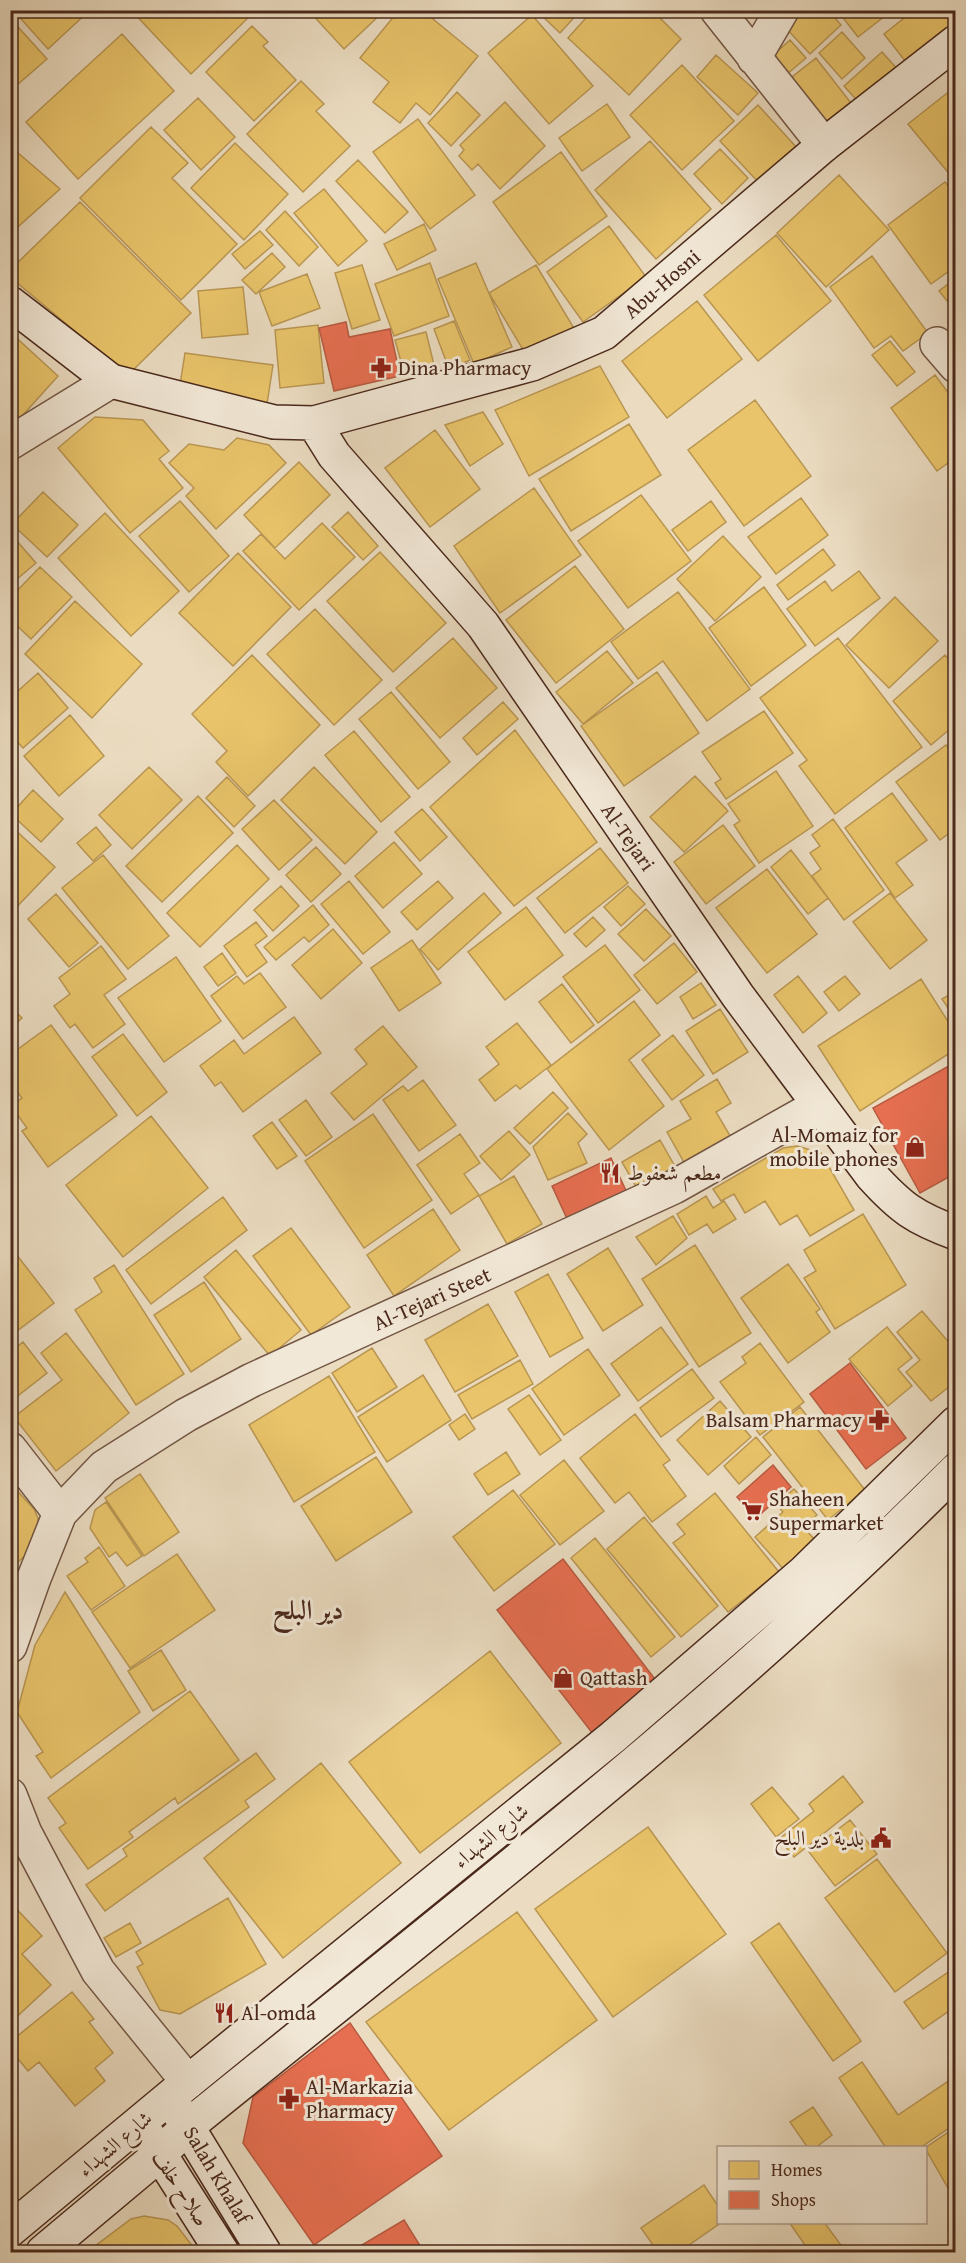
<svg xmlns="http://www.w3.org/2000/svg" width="966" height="2263" viewBox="0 0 966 2263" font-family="'Gentium Book Plus',Amiri,serif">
	<rect width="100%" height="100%" fill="#ebdcc1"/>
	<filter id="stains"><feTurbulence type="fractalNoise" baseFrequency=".00333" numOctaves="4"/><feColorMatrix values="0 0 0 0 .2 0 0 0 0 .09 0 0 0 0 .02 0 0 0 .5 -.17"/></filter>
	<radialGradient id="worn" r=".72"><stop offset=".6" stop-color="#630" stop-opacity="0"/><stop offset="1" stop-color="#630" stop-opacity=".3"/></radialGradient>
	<path fill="#e9c46a" stroke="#b99652" stroke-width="1.5" d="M13 10H90L48 49Z
		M131 10H256L191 74Z
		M308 10H385L344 49Z
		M399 10H422L478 56 430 115 416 103 400 123 373 102 389 82 360 58Z
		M536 10H581L560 33Z
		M593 10H652L681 39 629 95 568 38Z
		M801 10H828L841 25 810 54 784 26Z
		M837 10H889L890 12 858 37Z
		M899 10H956V22L906 62 884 34 904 18Z
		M532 15 593 86 549 124 488 53Z
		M10 18 47 59 10 91Z
		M252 26 268 42 263 46 296 80 254 121 206 72Z
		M842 32 865 58 842 79 819 53Z
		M122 34 174 91 78 179 26 122Z
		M790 40 806 58 786 75 771 57Z
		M882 52 900 72 863 107 844 86Z
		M716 55 758 93 738 115 697 77Z
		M816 58 851 103 826 122 792 77Z
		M682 65 734 121 682 170 630 115Z
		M301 81 324 104 316 111 350 146 303 192 247 134Z
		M956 86V182L908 124Z
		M457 92 480 115 451 146 428 123Z
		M198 98 235 137 201 170 164 130Z
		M505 102 545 146 500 189 478 164 472 170 459 156 464 150 460 145Z
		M607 104 630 137 582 171 559 138Z
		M758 105 797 148 759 183 720 141Z
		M418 119 475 195 430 229 373 152Z
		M151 127 188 163 172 178 237 244 181 300 80 198Z
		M650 141 711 209 656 259 595 190Z
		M235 143 288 194 244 240 191 188Z
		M10 146 60 189 10 234Z
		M720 149 748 178 722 204 694 174Z
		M561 152 607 216 539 265 493 202Z
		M358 160 408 212 385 233 336 181Z
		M839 175 889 230 826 287 777 233Z
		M945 182 956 195V266L931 284 888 225Z
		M324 189 367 241 338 266 294 213Z
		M80 202 191 313 128 375 10 277V270Z
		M285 211 318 247 299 266 266 230Z
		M424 224 436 250 397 270 384 244Z
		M609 226 646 277 583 322 547 272Z
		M260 231 273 245 245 269 232 254Z
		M776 235 831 301 758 361 704 295Z
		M272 253 285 267 256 294 242 280Z
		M872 256 928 333 903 351 891 336 874 348 830 287Z
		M430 263 449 316 394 336 375 284Z
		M476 263 512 347 474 364 438 279Z
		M362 265 380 320 352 329 335 273Z
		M536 265 575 330 528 358 489 293Z
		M307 274 320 308 272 326 259 292Z
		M956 278V312L939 291Z
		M243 287 248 334 202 338 198 291Z
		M697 301 742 359 667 418 622 361Z
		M454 321 470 360 449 369 434 329Z
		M318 325 324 383 280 388 275 330Z
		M10 332 58 376 14 425 10 422Z
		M426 332 435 369 405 376 395 340Z
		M890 341 915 372 897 386 872 355Z
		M185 353 273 365 267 404 179 391Z
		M600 366 629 417 529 476 495 410Z
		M935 375 956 403V457L937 471 891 408Z
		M755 400 811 476 744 526 688 450Z
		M483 412 503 444 470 466 445 425Z
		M95 417 143 420 169 451 159 459 183 488 130 533 58 448Z
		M629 424 661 475 571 531 539 479Z
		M435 430 480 489 430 527 385 468Z
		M237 438 269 445 286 463 216 529 186 496 194 488 169 463 189 444 224 450Z
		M299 462 330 495 275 548 244 515Z
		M534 488 581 555 500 613 454 546Z
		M43 492 78 525 47 557 12 524Z
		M641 495 691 561 628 608 578 541Z
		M801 498 828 535 776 574 748 537Z
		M180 501 229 556 189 592 139 536Z
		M711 501 726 522 688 551 672 530Z
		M348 512 378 546 363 560 332 527Z
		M105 513 179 591 131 636 58 558Z
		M322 523 355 557 299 610 243 551 261 534 285 559Z
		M10 533 36 563 10 585Z
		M723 536 761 577 715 621 677 579Z
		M823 549 835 565 788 600 777 585Z
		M380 552 446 623 393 672 327 601Z
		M238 553 291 607 233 666 179 613Z
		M575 566 624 629 556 683 506 620Z
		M40 567 72 597 31 639 10 619V598Z
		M859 571 880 598 815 646 787 609 825 581 832 591Z
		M764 587 806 645 751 686 709 628Z
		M678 592 750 689 707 721 663 661 638 679 611 642Z
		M895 597 938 641 889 688 846 645Z
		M75 601 142 664 92 718 25 654Z
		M315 609 382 680 334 725 267 654Z
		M453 638 497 688 440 738 396 688Z
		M838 638 922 747 835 814 799 766 807 760 760 698Z
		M607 651 633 683 583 724 556 692Z
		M252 655 320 725 248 796 216 762 227 751 192 714Z
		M945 655 956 667V724L931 745 893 701Z
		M657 672 699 733 624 786 581 726Z
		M38 673 68 708 23 748 10 734V698Z
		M391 692 450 762 418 789 359 719Z
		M503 702 518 719 477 755 463 738Z
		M764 711 793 753 726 799 715 783 721 779 702 752Z
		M70 715 104 756 59 796 24 756Z
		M515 730 597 842 514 906 430 807Z
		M354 731 410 797 381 822 325 755Z
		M946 745 956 758V828L940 840 896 782Z
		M149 767 182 800 132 849 99 815Z
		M314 767 377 832 345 864 281 800Z
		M776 771 813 826 759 863 734 825 740 821 728 804Z
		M695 776 728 811 684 852 650 817Z
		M227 777 255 806 234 827 206 798Z
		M33 790 63 819 41 842 11 814Z
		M892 793 927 840 896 863 913 885 895 898 845 828Z
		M198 796 233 833 162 902 126 866Z
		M274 800 312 840 279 870 242 829Z
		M422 809 447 837 420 861 395 832Z
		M833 819 884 890 844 920 812 876 821 869 810 853 820 846 812 835Z
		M10 825 55 867 10 914Z
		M723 825 755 866 706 904 674 862Z
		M96 827 111 845 93 861 77 843Z
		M394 842 422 874 383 908 355 876Z
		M237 845 269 879 200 947 167 913Z
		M316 847 341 874 311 902 286 875Z
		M600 848 628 883 565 933 537 898Z
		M791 850 828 898 808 914 771 867Z
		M103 855 169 936 128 969 62 888Z
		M767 869 817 934 767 973 716 908Z
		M349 881 390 932 363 954 321 904Z
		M438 881 453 898 417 930 401 912Z
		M281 886 299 906 273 931 254 910Z
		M628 886 645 904 621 926 604 907Z
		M484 893 501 913 438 970 420 949Z
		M890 893 927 940 890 969 853 922Z
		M56 894 98 943 69 967 28 919Z
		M313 905 329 925 309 942 304 937 276 960 264 947Z
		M526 907 563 955 505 1000 468 952Z
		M646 909 671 936 644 961 618 934Z
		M593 917 605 930 586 947 574 934Z
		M256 922 267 936 255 945 267 962 247 977 224 946Z
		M333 929 362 963 321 999 292 965Z
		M412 940 441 983 399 1011 371 968Z
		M674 943 697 972 657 1004 634 975Z
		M605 945 640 990 598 1023 563 977Z
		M101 946 126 979 104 995 125 1024 93 1048 75 1024 70 1028 54 1006 70 994 59 978Z
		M222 953 236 973 218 986 204 967Z
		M176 957 221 1021 164 1062 118 998Z
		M260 973 286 1007 243 1039 211 996 237 976 244 984Z
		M798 976 827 1013 803 1033 774 995Z
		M845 976 860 994 839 1011 824 992Z
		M921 979 956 1034V1049L860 1111 818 1046Z
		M701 983 716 1005 693 1019 680 997Z
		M562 984 594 1025 571 1043 539 1002Z
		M956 991V1020L942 999Z
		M634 1001 660 1035 629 1060 664 1106 609 1150 547 1069Z
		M10 1006 22 1018 10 1029Z
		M720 1009 748 1052 713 1074 686 1031Z
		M294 1017 321 1053 243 1112 221 1082 215 1086 200 1066 234 1040 244 1054Z
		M517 1023 551 1065 520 1089 516 1085 495 1101 479 1080 499 1064 486 1047Z
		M51 1025 117 1115 48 1167 22 1131 27 1128 11 1106 22 1098 10 1082V1055Z
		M383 1026 417 1067 354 1120 331 1093 367 1064 355 1049Z
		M123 1034 167 1092 137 1116 92 1057Z
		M673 1035 704 1075 672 1100 642 1060Z
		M717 1079 731 1103 716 1112 732 1139 686 1166 667 1132 691 1119 680 1101Z
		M423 1080 456 1125 419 1151 383 1100 403 1086 408 1091Z
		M553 1092 568 1108 530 1144 514 1128Z
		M306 1100 332 1137 306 1156 279 1120Z
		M568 1113 587 1134 578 1143 587 1163 548 1180 533 1147Z
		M373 1114 432 1200 364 1248 305 1161Z
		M151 1116 208 1188 123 1257 66 1185Z
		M272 1122 297 1156 277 1169 253 1136Z
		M509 1131 530 1155 501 1180 480 1156Z
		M460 1134 480 1163 464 1174 479 1195 451 1214 417 1165Z
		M660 1140 677 1170 639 1192 622 1162Z
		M797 1146 821 1153 854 1210 810 1236 797 1215 780 1225 765 1201 745 1213 734 1194 721 1201 713 1189 783 1148Z
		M514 1176 542 1224 507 1244 479 1196Z
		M706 1196 713 1208 724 1201 736 1219 713 1233 707 1224 689 1235 677 1214Z
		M223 1197 247 1230 151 1304 126 1270Z
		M433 1209 460 1250 394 1296 367 1255Z
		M863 1214 906 1285 835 1329 804 1278 816 1271 804 1250Z
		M673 1216 687 1238 656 1265 636 1237Z
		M291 1228 350 1307 311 1335 253 1256Z
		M695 1245 751 1333 699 1367 642 1279Z
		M608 1248 643 1305 603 1331 567 1274Z
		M236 1250 301 1330 270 1356 204 1277Z
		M16 1254 54 1303 13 1334 10 1331V1258Z
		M788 1264 820 1309 816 1312 830 1332 788 1363 741 1298Z
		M114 1265 184 1374 136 1405 75 1310 102 1292 94 1278Z
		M548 1274 583 1338 550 1357 515 1292Z
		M204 1282 241 1339 191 1372 154 1315Z
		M488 1304 518 1356 455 1392 425 1340Z
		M922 1311 952 1346 956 1363 950 1386 931 1401 906 1372 920 1360 897 1332Z
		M661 1327 688 1364 638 1401 611 1364Z
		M887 1327 912 1358 898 1369 912 1386 888 1406 849 1359Z
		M66 1333 129 1413 56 1471 14 1417 62 1380 41 1353Z
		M23 1342 47 1373 10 1402V1347L13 1350Z
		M760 1343 804 1402 760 1435 720 1382 746 1363 742 1357Z
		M372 1348 397 1387 357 1412 332 1373Z
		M588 1349 620 1395 564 1435 532 1389Z
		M520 1360 533 1384 472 1419 458 1395Z
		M692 1369 714 1398 661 1437 640 1408Z
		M423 1375 451 1420 387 1462 358 1417Z
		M329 1376 375 1452 294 1502 249 1425Z
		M529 1395 561 1440 540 1455 508 1409Z
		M720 1401 751 1437 708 1475 677 1440Z
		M800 1407 865 1490 828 1520 763 1437Z
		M465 1414 475 1429 459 1440 449 1425Z
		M635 1414 670 1460 663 1465 686 1496 652 1522 629 1492 615 1503 580 1458Z
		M756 1437 771 1455 739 1484 724 1466Z
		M506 1452 520 1474 488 1495 474 1474Z
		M376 1457 412 1512 336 1561 301 1506Z
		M564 1460 604 1511 560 1545 520 1495Z
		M140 1474 179 1532 144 1556 105 1498Z
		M10 1483 34 1509 38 1518V1530L28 1553 10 1569Z
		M794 1489 817 1515 803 1527 818 1543 786 1572 755 1537 783 1512 776 1504Z
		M513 1490 555 1544 494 1591 453 1537Z
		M715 1493 779 1572 728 1612 673 1543 685 1534 677 1524Z
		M106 1502 142 1556 127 1566 116 1552 109 1557 90 1528 95 1510Z
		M644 1517 718 1606 681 1637 607 1549Z
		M595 1538 675 1637 651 1657 571 1558Z
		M99 1547 125 1586 91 1610 67 1576 88 1562 85 1558Z
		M177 1554 215 1610 130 1668 92 1612Z
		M65 1592 140 1712 51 1778 36 1756 43 1752 17 1712 35 1645Z
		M161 1650 186 1690 153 1711 128 1671Z
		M490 1651 561 1743 420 1853 349 1762Z
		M190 1691 239 1760 178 1804 175 1798 129 1832 133 1837 88 1869 59 1828 66 1823 48 1798Z
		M256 1753 275 1779 245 1801 249 1807 105 1911 86 1885 127 1856 123 1849Z
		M321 1763 401 1863 283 1958 204 1858Z
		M843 1776 863 1802 794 1857 779 1839 814 1811 809 1804Z
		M772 1787 799 1819 776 1837 751 1804Z
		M850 1820 877 1854 835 1886 809 1852Z
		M648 1827 726 1934 613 2017 535 1909Z
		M877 1859 947 1953 895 1992 825 1898Z
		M228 1898 266 1964 180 2014 160 2010 137 1967 143 1964 136 1952Z
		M10 1902 42 1936 22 1954 51 1985 10 2023Z
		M517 1912 597 2020 449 2130 366 2022Z
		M130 1923 141 1943 116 1957 104 1938Z
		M779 1923 861 2041 833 2061 751 1943Z
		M956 1967V2006L923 2029 904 2002Z
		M72 1992 94 2019 89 2022 113 2053 95 2068 105 2081 75 2106 39 2062 28 2071 10 2049V2042Z
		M862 2062 898 2115 956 2076V2123L920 2148H886L839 2078Z
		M813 2107 832 2135 815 2148H808L790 2122Z
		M956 2127V2202L925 2148Z
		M704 2185 718 2206V2222H722L679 2252H658L641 2228Z
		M144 2216 168 2220 177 2226 197 2252H87L131 2219Z
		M789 2222H824L846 2252H802L807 2248Z"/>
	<path fill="#e76f51" stroke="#b85a41" stroke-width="1.5" d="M346 322 349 337 390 329 400 376 334 391 319 328Z
		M956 1062V1173L920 1193 873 1108Z
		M611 1158 628 1195 569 1223 552 1186Z
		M850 1363 906 1438 866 1469 810 1394Z
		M773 1465 791 1487 756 1518 737 1497Z
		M563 1559 658 1683 593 1734 497 1610Z
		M350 2023 442 2156 314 2245 243 2143 253 2097Z
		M404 2220 424 2252H350Z"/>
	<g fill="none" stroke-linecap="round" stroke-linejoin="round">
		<g stroke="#725644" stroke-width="36">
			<path id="street" d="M717 10 824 145
				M754 58 782 10
				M937 344 956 366
				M10 443 111 381
				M10 1449 60 1513 34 1578 10 1646
				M60 1513 104 1467 186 1415 252 1380 674 1187 819 1105
				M10 1795 25 1833 98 1971 188 2082"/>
		</g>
		<g stroke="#4a291b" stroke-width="36">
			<path id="secondary" d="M10 303 111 381 274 422 314 423 532 364 604 333 824 145 956 42
				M314 423 334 455 483 625 738 996 872 1176C901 1208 915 1218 956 1233
				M176 2108 264 2252
				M149 2137 222 2252
				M10 2230 188 2082 613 1737 804 1572 956 1423
				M43 2252 160 2154 188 2126C449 1914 718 1709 956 1470"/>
		</g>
		<use href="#street" stroke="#f2e8d7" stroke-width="33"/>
		<use href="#secondary" stroke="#f2e8d7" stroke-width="33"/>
	</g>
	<defs>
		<g id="pharmacy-bare" transform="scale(1.62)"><path d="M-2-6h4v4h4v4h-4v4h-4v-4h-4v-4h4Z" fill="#8f2418" stroke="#f2e8d7" stroke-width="2.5" paint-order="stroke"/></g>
		<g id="shop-bare" transform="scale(1.62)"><path d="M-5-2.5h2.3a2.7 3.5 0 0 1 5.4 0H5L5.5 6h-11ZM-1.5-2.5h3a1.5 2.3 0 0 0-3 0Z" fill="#8f2418" stroke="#f2e8d7" stroke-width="2.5" paint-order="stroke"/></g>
		<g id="restaurant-bare" transform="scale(1.62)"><path d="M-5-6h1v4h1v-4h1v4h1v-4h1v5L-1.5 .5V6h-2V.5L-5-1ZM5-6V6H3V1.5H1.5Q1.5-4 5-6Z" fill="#8f2418" stroke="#f2e8d7" stroke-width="2.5" paint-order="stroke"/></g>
		<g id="supermarket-bare" transform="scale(1.62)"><path d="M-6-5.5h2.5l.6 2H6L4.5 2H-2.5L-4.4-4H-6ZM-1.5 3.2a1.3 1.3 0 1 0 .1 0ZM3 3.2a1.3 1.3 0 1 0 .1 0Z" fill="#8f2418" stroke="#f2e8d7" stroke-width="2.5" paint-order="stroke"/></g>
		<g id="civic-bare" transform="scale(1.62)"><path d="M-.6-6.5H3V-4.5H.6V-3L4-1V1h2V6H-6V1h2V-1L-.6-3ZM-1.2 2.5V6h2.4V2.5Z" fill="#8f2418" stroke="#f2e8d7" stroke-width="2.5" paint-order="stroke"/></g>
	</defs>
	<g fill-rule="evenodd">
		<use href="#pharmacy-bare" x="381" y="368"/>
		<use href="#shop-bare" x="915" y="1147"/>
		<use href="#restaurant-bare" x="610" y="1173"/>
		<use href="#pharmacy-bare" x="879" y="1420"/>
		<use href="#supermarket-bare" x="752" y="1511"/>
		<use href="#shop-bare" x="563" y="1678"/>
		<use href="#civic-bare" x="881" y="1838"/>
		<use href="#restaurant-bare" x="224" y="2013"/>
		<use href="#pharmacy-bare" x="289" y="2099"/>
	</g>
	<g text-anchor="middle" stroke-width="6" stroke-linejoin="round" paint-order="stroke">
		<g font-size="21" fill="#4a291b" stroke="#f2e8d7">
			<text transform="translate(662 284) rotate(-41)" y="7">Abu-Hosni</text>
			<text transform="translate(628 837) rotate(55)" y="7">Al-Tejari</text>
			<text transform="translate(432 1299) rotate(-24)" y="7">Al-Tejari Steet</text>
			<text transform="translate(491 1836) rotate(-39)" y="7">شارع الشهداء</text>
			<text transform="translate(115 2144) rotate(-40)" y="7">شارع الشهداء</text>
			<text transform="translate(217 2175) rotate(59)" y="7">Salah Khalaf</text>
			<text transform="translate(181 2188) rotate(57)" y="7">صلاح خلف</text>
		</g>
		<g font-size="21" fill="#4a291b" stroke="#f2e8d7" text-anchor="start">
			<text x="398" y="375">Dina Pharmacy</text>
			<text x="898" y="1142" text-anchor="end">Al-Momaiz for<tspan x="898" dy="24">mobile phones</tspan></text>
			<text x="627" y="1180">مطعم شعفوط</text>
			<text x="862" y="1427" text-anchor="end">Balsam Pharmacy</text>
			<text x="769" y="1506">Shaheen<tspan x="769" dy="24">Supermarket</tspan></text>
			<text x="580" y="1685">Qattash</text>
			<text x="864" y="1845" text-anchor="end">بلدية دير البلح</text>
			<text x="241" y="2020">Al-omda</text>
			<text x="306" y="2094">Al-Markazia<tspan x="306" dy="24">Pharmacy</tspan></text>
		</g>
		<g font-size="27" font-weight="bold" fill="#4a291b" stroke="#f2e8d7">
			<text x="308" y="1619">دير البلح</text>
		</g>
	</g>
	<rect width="966" height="2263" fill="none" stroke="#ebdcc1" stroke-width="36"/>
	<rect x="12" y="12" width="942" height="2239" fill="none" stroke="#4a291b" stroke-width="3"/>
	<rect x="18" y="18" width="930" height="2227" fill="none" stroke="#4a291b" stroke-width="1.5"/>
	<rect x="717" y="2146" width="210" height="78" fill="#f2e8d7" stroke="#af9c8c" stroke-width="1.5"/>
	<rect x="729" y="2161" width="30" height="18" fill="#e9c46a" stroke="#af9c8c" stroke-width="1.5"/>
	<text x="771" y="2176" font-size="18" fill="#4a291b">Homes</text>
	<rect x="729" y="2191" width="30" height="18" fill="#e76f51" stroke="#af9c8c" stroke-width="1.5"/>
	<text x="771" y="2206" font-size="18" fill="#4a291b">Shops</text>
	<rect width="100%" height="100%" filter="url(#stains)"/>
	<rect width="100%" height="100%" fill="url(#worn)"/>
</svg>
